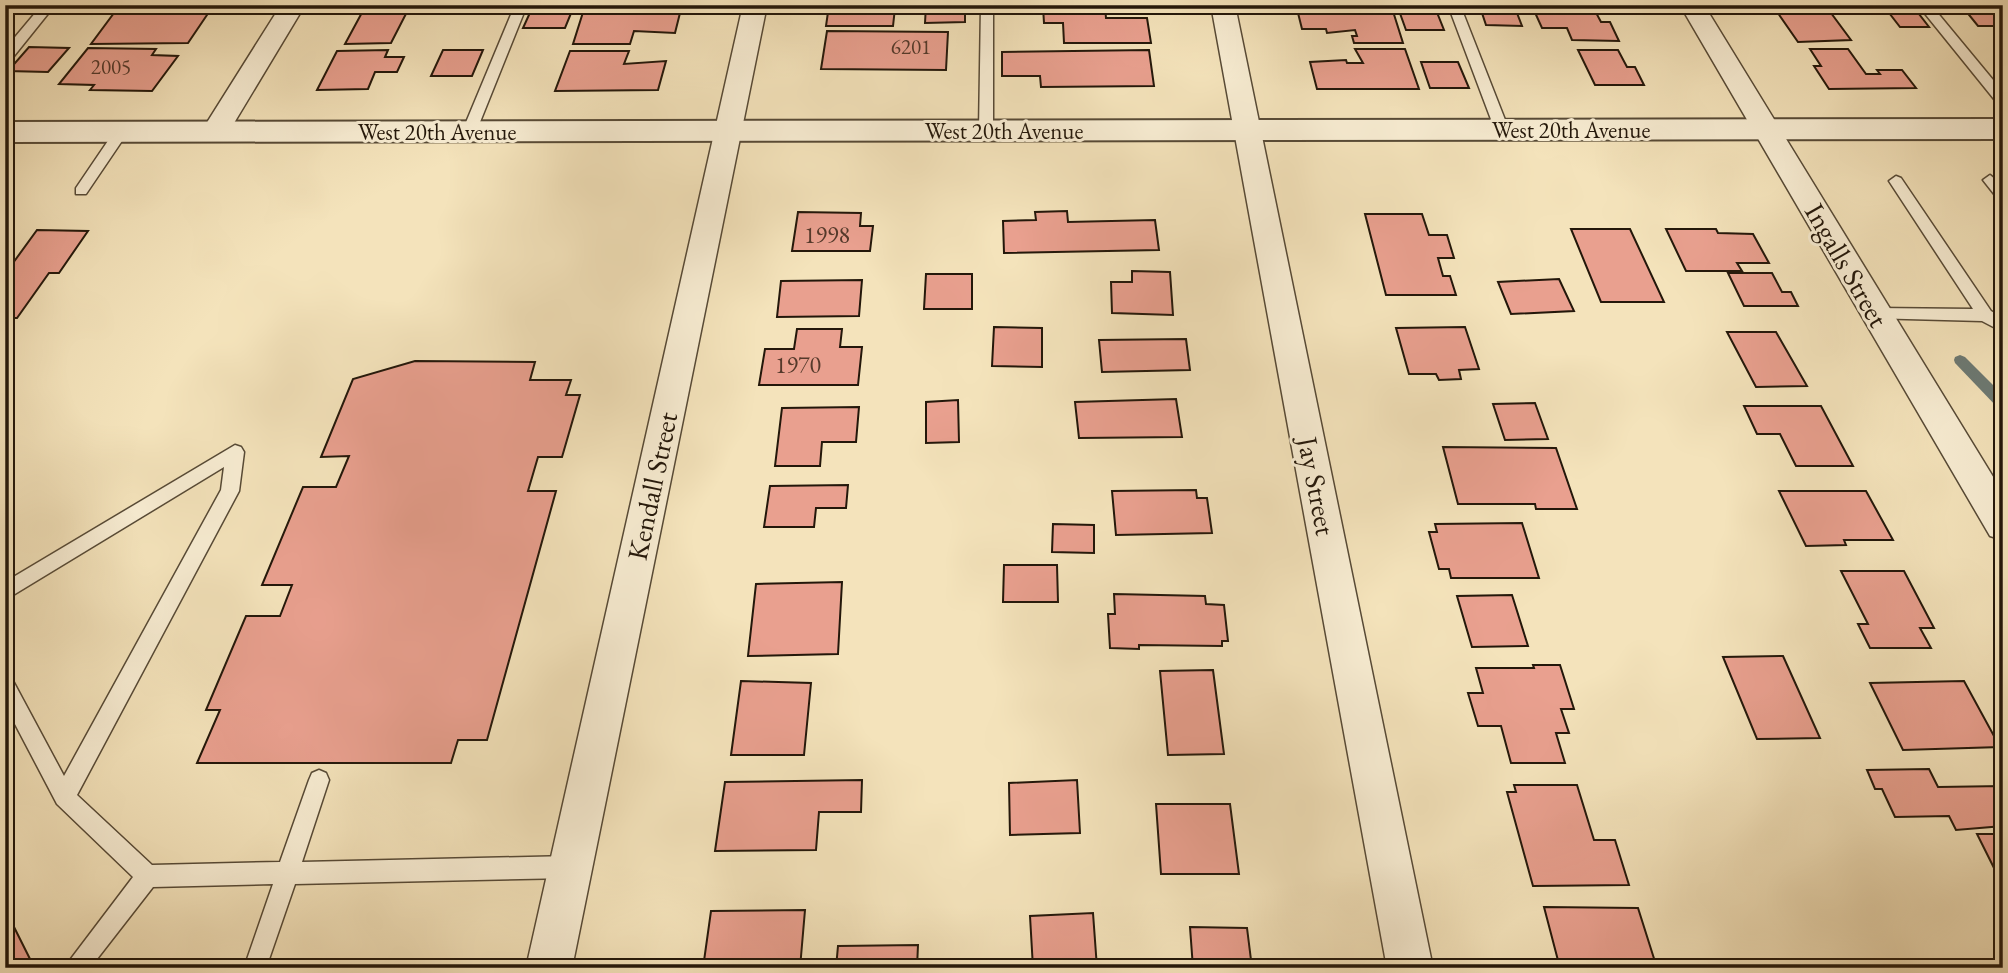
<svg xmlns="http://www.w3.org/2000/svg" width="2008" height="973" viewBox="0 0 2008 973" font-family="'EB Garamond',serif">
	<rect width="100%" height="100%" fill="#f4e3bb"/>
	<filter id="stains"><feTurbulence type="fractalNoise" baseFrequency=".00286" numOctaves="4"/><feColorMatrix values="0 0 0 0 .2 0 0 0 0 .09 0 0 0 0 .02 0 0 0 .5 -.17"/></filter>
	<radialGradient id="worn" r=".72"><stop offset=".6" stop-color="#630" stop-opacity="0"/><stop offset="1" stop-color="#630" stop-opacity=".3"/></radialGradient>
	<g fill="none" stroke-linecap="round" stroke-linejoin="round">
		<path fill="#6d7a74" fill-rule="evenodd" d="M1960 355 1965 357 2003 395V409L1998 408 1955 363 1954 360 1955 357Z"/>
	</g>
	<path fill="#e9a08f" stroke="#23170a" stroke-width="2" d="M682 5 675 33 634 31 630 44H573L585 6Z
		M829 5 895 8 893 26H826Z
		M926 5H965V22L925 23Z
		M1296 5H1391L1403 43H1354L1352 36H1357L1355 30 1327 33 1326 29H1302Z
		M1397 5H1434L1444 30H1406Z
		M1883 5H1912L1929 27H1900Z
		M1961 5H1995L2003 14V26H1978Z
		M410 6 391 43 345 44 365 7Z
		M533 6H574L565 28H523Z
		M1532 6 1593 7 1601 22H1610L1619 41 1572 40 1567 28H1542Z
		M1773 6 1828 9 1851 40 1798 42Z
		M1043 7H1105L1106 18H1147L1151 43H1064L1063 23H1044Z
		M1480 7 1515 8 1522 26 1486 25Z
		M209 12 188 43 91 44 114 13Z
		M827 31 948 32 946 70 821 69Z
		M29 47 69 48 48 72 8 71Z
		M88 48 156 49 152 55 178 56 152 91 90 90 94 85 59 84Z
		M1355 49H1405L1419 89H1317L1310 62 1346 60 1347 63H1363Z
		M1810 49H1848L1866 74H1880L1877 70H1902L1916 88 1829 89 1814 66H1821Z
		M388 50 385 57H404L397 72H375L368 89 317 90 337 51Z
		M443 50H483L472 76H431Z
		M1149 50 1154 86 1041 87 1040 76H1002V52Z
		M1578 50H1618L1627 67H1635L1644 85H1595Z
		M570 51H629L624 64 666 61 658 90 555 91Z
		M1421 62H1458L1469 88H1430Z
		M1067 211 1068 222 1155 220 1159 250 1004 253 1003 221 1036 220 1035 212Z
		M798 212 861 213 860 226H873L870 251H792Z
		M1365 214H1422L1429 235H1447L1454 258H1438L1443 276H1450L1456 295H1386Z
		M1571 229H1630L1664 302H1601Z
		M1666 229H1716L1718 233 1753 234 1769 263H1737L1742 271H1686Z
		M37 230 88 231 59 273H49L17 318H5V274Z
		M1132 271 1170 272 1173 315 1112 313 1111 282H1132Z
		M1728 273H1772L1782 292H1791L1798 306H1744Z
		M926 274H972V309H924Z
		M1559 279 1574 311 1511 314 1498 282Z
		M862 280 859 316 777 317 781 281Z
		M994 327 1042 328V367L992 366Z
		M1465 327 1479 369 1459 370 1461 379 1439 380 1436 374H1409L1396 328Z
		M797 329H842L840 347H862L858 385H759L765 349H794Z
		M1727 332H1776L1807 386 1756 387Z
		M1186 339 1190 370 1102 372 1099 340Z
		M415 361 535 362 530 380H571L566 395H580L562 457H538L528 491H556L487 740H458L451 763H197L220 710H206L246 616H280L292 585H262L303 487H336L349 456 321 457 353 379Z
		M1176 399 1182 437 1079 438 1075 402Z
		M958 400 959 442 926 443V402Z
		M1535 403 1548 439 1505 440 1493 404Z
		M1744 406H1821L1853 466H1796L1780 434H1757Z
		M859 407 856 442H822L820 466H775L782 408Z
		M1443 447 1556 448 1577 509H1536L1535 504H1458Z
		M848 485 846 508H816L814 527H764L770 486Z
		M1196 490 1197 498H1207L1212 533 1116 535 1112 491Z
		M1779 491H1866L1893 540H1844L1846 545 1806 546Z
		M1522 523 1539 578H1451L1449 569H1439L1429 532H1437L1435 524Z
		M1053 524 1094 525V553L1052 552Z
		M1004 565H1057L1058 602H1003Z
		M1841 571H1904L1934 628H1920L1931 648H1870L1858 624H1868Z
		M842 582 838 654 748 656 756 584Z
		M1114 594 1205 596 1206 604 1224 605 1228 641H1222V646L1139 645V649L1110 648 1108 614H1115Z
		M1512 595 1528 646 1472 647 1457 596Z
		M1783 656 1820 738 1757 739 1723 657Z
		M1533 665H1560L1574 709H1561L1569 733H1556L1565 763H1511L1501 726H1478L1468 693H1483L1476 668H1534Z
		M1213 670 1224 754 1168 755 1160 671Z
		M741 681 811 683 804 755H731Z
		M1964 681 2000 747 1903 750 1870 683Z
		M1929 769 1938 787 2003 786V826L1956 830 1949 816 1895 817 1882 789H1875L1867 770Z
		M862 780 861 812H819L816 850 715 851 725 782Z
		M1077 780 1080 833 1010 835 1009 783Z
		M1514 785H1577L1594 840H1615L1629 885 1533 886 1507 792H1516Z
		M1156 804H1230L1239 874H1161Z
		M1977 834H2003V886Z
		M1544 907 1638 908 1657 968H1560Z
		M5 909 31 961 21 968H5Z
		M805 910 800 968H703L711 911Z
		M1093 913 1097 968H1033L1030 916Z
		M1190 927 1247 928 1252 968H1193Z
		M918 945 917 968H836L838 946Z"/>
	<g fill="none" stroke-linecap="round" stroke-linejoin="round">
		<g stroke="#574a36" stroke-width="3">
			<path id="service" d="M42 5H55L10 61 5 62V49Z
				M515 5H527L476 132 469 136 464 135 462 132Z
				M981 5H993V131L986 135 979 131Z
				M1448 5H1460L1509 130 1507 133 1502 134 1495 130Z
				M1918 5H1931L2003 92V105L1998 104Z
				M121 128 128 132 86 194H76V188L116 129Z
				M1990 175 2003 186V201L1998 199 1983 180Z
				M1896 176 1901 178 1991 311 2003 318V332L1982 321 1869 318 1867 314 1869 310 1875 308 1973 309 1889 181Z
				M235 445 241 447 244 452 239 491 77 795 152 865 280 862 309 780 312 773 319 770 326 773 329 780 302 862 570 856 578 859 581 867 578 875 570 878 295 884 266 968H244L273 884 153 887 90 968H64L133 877 57 804 5 705V676L12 679 64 776 221 490 224 467 5 600V582Z"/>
		</g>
		<g stroke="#574a36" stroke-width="3">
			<path id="minor" d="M281 5H305L225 138 215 141 205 138 201 132Z
				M743 5H767L572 968H526Z
				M1211 5H1235L1433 968H1387Z
				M1680 5H1704L2003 493V540L1990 536Z"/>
		</g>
		<g stroke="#574a36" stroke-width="4">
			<path id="tertiary" d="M2003 119V139L5 142V122Z"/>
		</g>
		<use href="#service" fill="#f8edd3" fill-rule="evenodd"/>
		<use href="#minor" fill="#f8edd3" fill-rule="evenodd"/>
		<use href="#tertiary" fill="#f8edd3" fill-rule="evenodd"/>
	</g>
	<g text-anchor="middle" stroke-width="6" stroke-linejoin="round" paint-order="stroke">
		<g font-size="21" fill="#54392b">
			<text x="911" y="54">6201</text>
			<text x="111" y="74">2005</text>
		</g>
		<g font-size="23" fill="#23170a" stroke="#f8edd3">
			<text x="1571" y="138">West 20th Avenue</text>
			<text x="1004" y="139">West 20th Avenue</text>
			<text x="437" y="140">West 20th Avenue</text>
		</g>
		<g font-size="24" fill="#54392b">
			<text x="827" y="243">1998</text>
			<text x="798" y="373">1970</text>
		</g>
		<g font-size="28" fill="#23170a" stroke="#f8edd3">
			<text transform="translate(1847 265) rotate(60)" y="10">Ingalls Street</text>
			<text transform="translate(652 486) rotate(-78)" y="10">Kendall Street</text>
			<text transform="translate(1317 486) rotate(79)" y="10">Jay Street</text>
		</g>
	</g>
	<rect width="2008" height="973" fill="none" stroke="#f4e3bb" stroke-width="28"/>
	<rect x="7" y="7" width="1994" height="959" fill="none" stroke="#23170a" stroke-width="3.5"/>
	<rect x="14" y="14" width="1980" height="945" fill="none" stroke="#23170a" stroke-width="2"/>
	<rect width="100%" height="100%" filter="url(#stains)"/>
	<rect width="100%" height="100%" fill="url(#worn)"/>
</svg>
